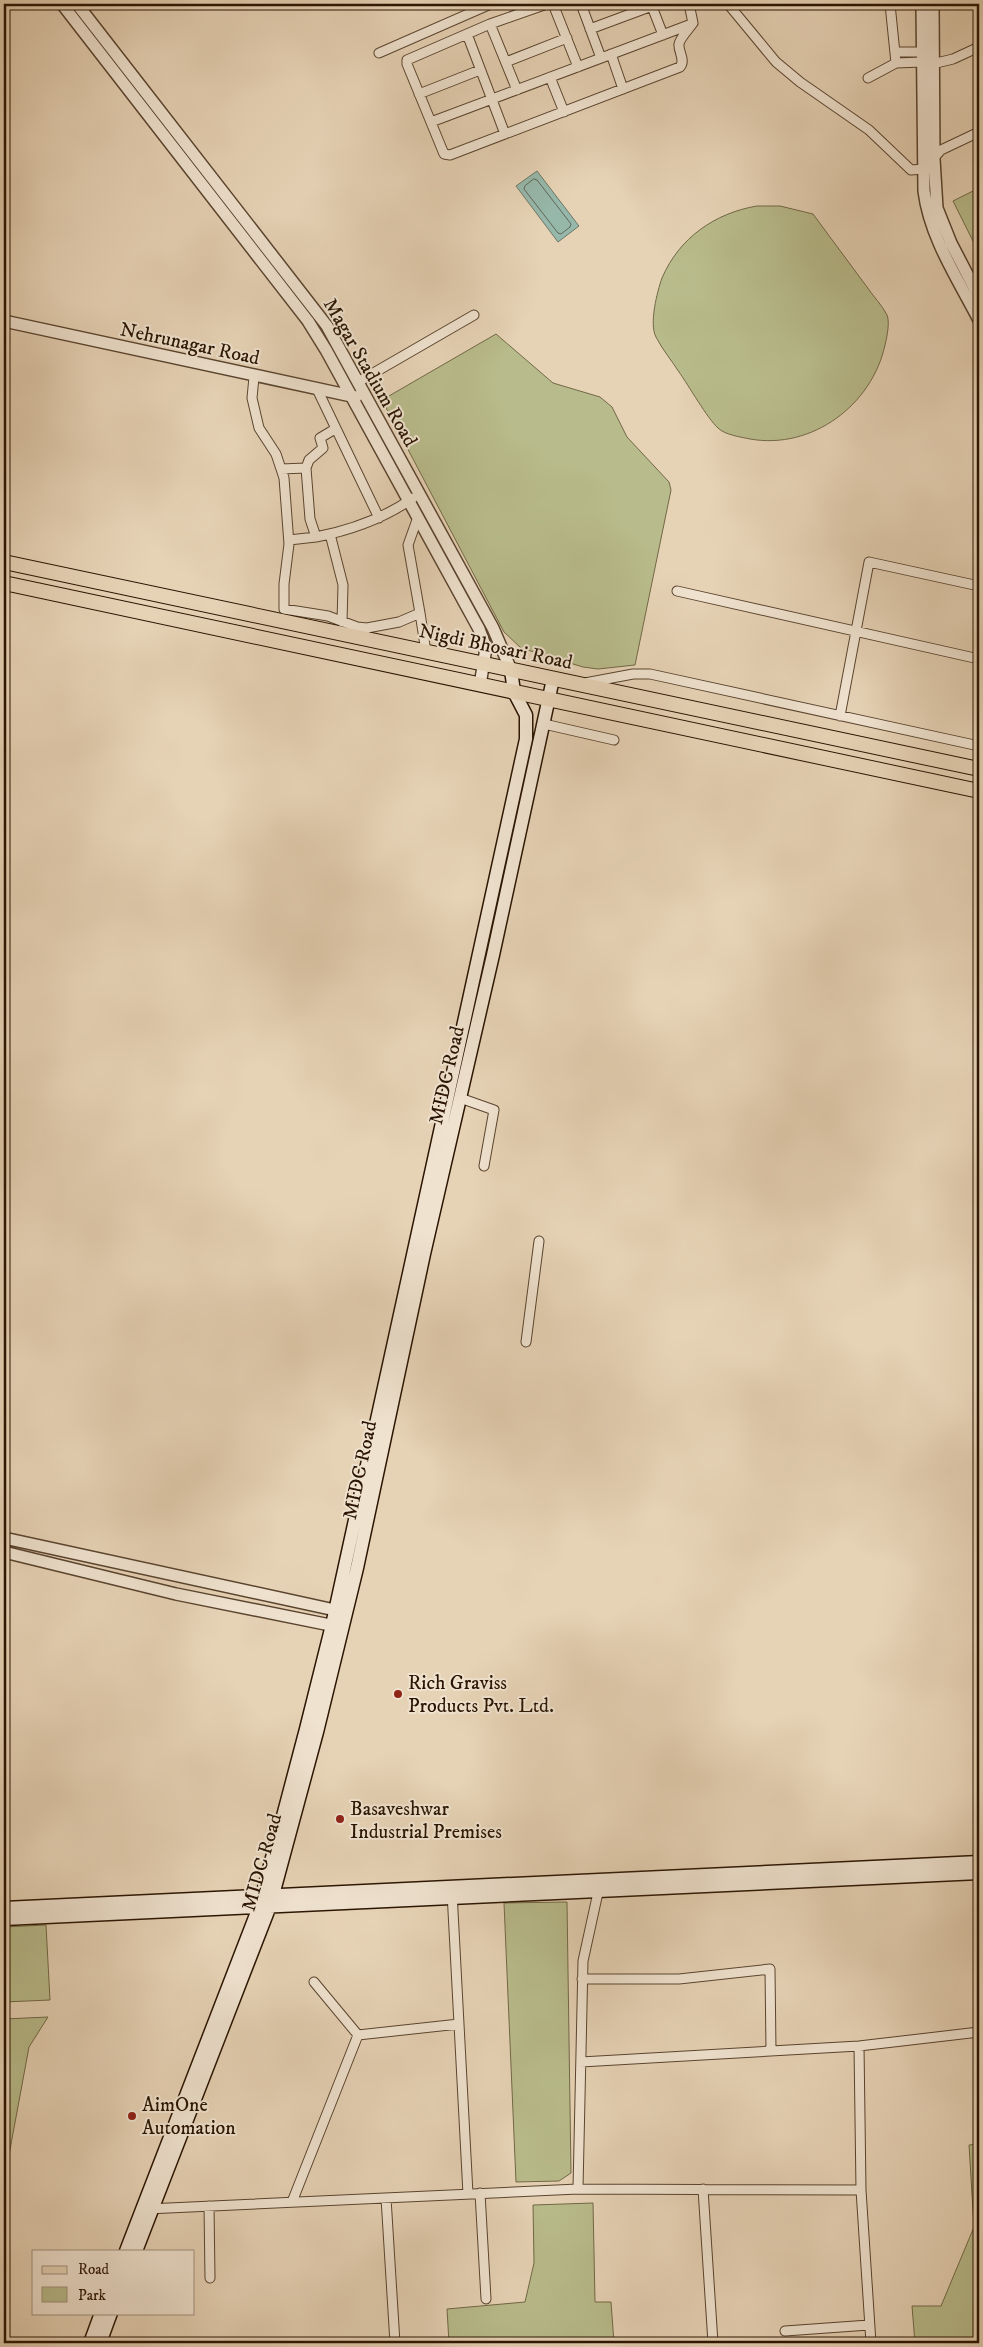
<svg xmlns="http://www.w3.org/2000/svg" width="983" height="2347" viewBox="0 0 983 2347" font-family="'IM FELL DW Pica',serif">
	<rect width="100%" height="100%" fill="#e6d2b5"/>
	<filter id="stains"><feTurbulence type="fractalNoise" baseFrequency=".004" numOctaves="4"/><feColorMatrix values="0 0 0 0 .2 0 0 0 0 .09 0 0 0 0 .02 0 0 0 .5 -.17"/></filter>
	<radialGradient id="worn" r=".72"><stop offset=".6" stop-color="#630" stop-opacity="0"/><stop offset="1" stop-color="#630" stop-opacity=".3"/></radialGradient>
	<path fill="#b8bb8b" stroke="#726846" d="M979 188V253L953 201Z
		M757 206H780L813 214C831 238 849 263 867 287 873 296 882 305 887 315 890 322 887 337 885 345 872 405 812 450 750 439 741 437 725 435 718 428 707 418 689 386 679 372 672 361 662 349 656 337 649 324 657 292 662 278 679 238 715 213 757 206Z
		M496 334 553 383 600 397 612 407 627 437 669 482 671 490 635 665 598 669 583 667 521 648 504 632 382 400Z
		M567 1902 571 2173 559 2181 516 2182 504 1903Z
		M46 1925 50 2000 4 2002V1927Z
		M48 2017 29 2047 4 2182V2019Z
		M979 2144V2343H915L912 2306H941L974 2227 969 2145Z
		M593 2203 595 2302H611L614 2343H449L447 2309 525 2302 534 2263 533 2205Z"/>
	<path fill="#96b8ab" stroke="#6b7767" d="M537 171 579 226 558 242 516 186Z"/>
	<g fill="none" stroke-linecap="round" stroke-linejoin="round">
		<path stroke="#606656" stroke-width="1" d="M534 179 537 180 571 224 570 227 561 234 558 233 524 189 525 186Z"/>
		<g stroke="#5a442f" stroke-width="11">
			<path id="minor" d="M547 4 490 24 407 60V64L444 154 450 155 680 67C686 60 678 52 679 44 680 38 689 29 693 23
				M553 4 578 67
				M581 4 601 58
				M651 4 663 35
				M728 4 776 62 800 82 869 130 911 170 924 169 941 150 979 132
				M890 4 896 63
				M490 24 517 90
				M590 29 652 6
				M467 34 505 134
				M895 52H922
				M379 53 491 4
				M611 54 623 89
				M506 62 567 38
				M928 65 953 59 979 47
				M550 77 564 112
				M868 78 896 63 922 62
				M419 94 480 70
				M431 122 689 25 693 23 689 4
				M254 377 252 398 259 428 276 454 284 478 289 544 284 584V609L328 616 357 627 367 628
				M358 382 474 315
				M317 389 379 518
				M306 468 309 460 323 448 320 438 335 429
				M281 469 306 468 310 519 316 537C352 530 383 519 413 498
				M330 534 343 585 342 622
				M289 540 316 537
				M677 591 979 659
				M420 613 426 652
				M363 632 367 628 399 622 420 613 408 545 418 517
				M585 683 633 674H650L979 746
				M840 716 869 562 979 586
				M544 724 614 740
				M460 1098 494 1110 484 1166
				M526 1342 539 1241
				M452 1892 468 2194
				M582 1979H679L770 1969 771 2051
				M314 1982 358 2035
				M358 2035 459 2024
				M859 2046 861 2190 871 2343
				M581 2062 859 2046 979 2032
				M578 2189 583 1961 599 1888
				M703 2189 713 2343
				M480 2193 486 2299
				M386 2198 395 2343
				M292 2202 358 2035
				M209 2206 210 2278
				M147 2209 578 2189 861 2190
				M785 2331 869 2325"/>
		</g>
		<g stroke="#5a442f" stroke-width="14">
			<path id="tertiary" d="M62 4 308 321 326 350 479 629 486 648 480 685
				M77 4 327 326 493 628 511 670
				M922 4 924 191C930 238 958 279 979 320
				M933 4 934 159 937 208 951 243 979 297
				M4 321 356 397
				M4 1538 344 1612
				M4 1552 176 1594 340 1627"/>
		</g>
		<g stroke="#2b1502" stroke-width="15">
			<path id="secondary" d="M4 1908 979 1862
				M4 1919 979 1873
				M126 2251 259 1907 306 1729 332 1625 526 739V715L514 692 511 670
				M136 2251 270 1906 317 1732 357 1568 424 1254 493 955 553 679
				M90 2343 101 2313
				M100 2343 111 2313"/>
		</g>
		<g stroke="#2b1502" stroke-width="16">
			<path id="primary" d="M4 562 979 769
				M4 583 979 791"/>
		</g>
		<use href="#minor" stroke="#efe2cf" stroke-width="9"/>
		<use href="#tertiary" stroke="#efe2cf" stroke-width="11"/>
		<use href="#secondary" stroke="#efe2cf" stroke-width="12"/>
		<use href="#primary" stroke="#e6d2b5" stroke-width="14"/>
	</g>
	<g fill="#8f2418" stroke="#efe2cf" stroke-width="2">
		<circle cx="398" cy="1694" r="5"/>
		<circle cx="340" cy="1819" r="5"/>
		<circle cx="132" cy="2116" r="5"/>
	</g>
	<g text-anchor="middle" stroke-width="4" stroke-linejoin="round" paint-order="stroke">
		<g font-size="20" fill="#2b1502" stroke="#efe2cf">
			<text transform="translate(190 343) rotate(12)" y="7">Nehrunagar Road</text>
			<text transform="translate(371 372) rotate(60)" y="7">Magar Stadium Road</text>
			<text transform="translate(496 646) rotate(12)" y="7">Nigdi Bhosari Road</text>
			<text transform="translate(446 1075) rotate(-77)" y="7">MIDC Road</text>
			<text transform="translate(359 1470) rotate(-78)" y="7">MIDC Road</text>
			<text transform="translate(261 1862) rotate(-74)" y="7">MIDC Road</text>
		</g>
		<g font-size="20" fill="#2b1502" stroke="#efe2cf" text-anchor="start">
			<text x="408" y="1689">Rich Graviss<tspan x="408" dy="23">Products Pvt. Ltd.</tspan></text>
			<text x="350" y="1815">Basaveshwar<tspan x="350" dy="23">Industrial Premises</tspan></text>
			<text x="142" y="2111">AimOne<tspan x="142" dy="23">Automation</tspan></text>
		</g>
	</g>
	<rect width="983" height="2347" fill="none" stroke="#e6d2b5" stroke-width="20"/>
	<rect x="5" y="5" width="973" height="2337" fill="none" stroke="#2b1502" stroke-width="2.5"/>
	<rect x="10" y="10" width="963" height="2327" fill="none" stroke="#2b1502"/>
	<rect x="32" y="2250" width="162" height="65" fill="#efe2cf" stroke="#a1907d"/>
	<rect x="42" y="2266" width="25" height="8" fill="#e6d2b5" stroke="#a1907d"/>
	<text x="78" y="2274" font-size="15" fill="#2b1502">Road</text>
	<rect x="42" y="2287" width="25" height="15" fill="#b8bb8b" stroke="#a1907d"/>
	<text x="78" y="2300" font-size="15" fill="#2b1502">Park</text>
	<rect width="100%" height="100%" filter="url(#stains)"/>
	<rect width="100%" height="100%" fill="url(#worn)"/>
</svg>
